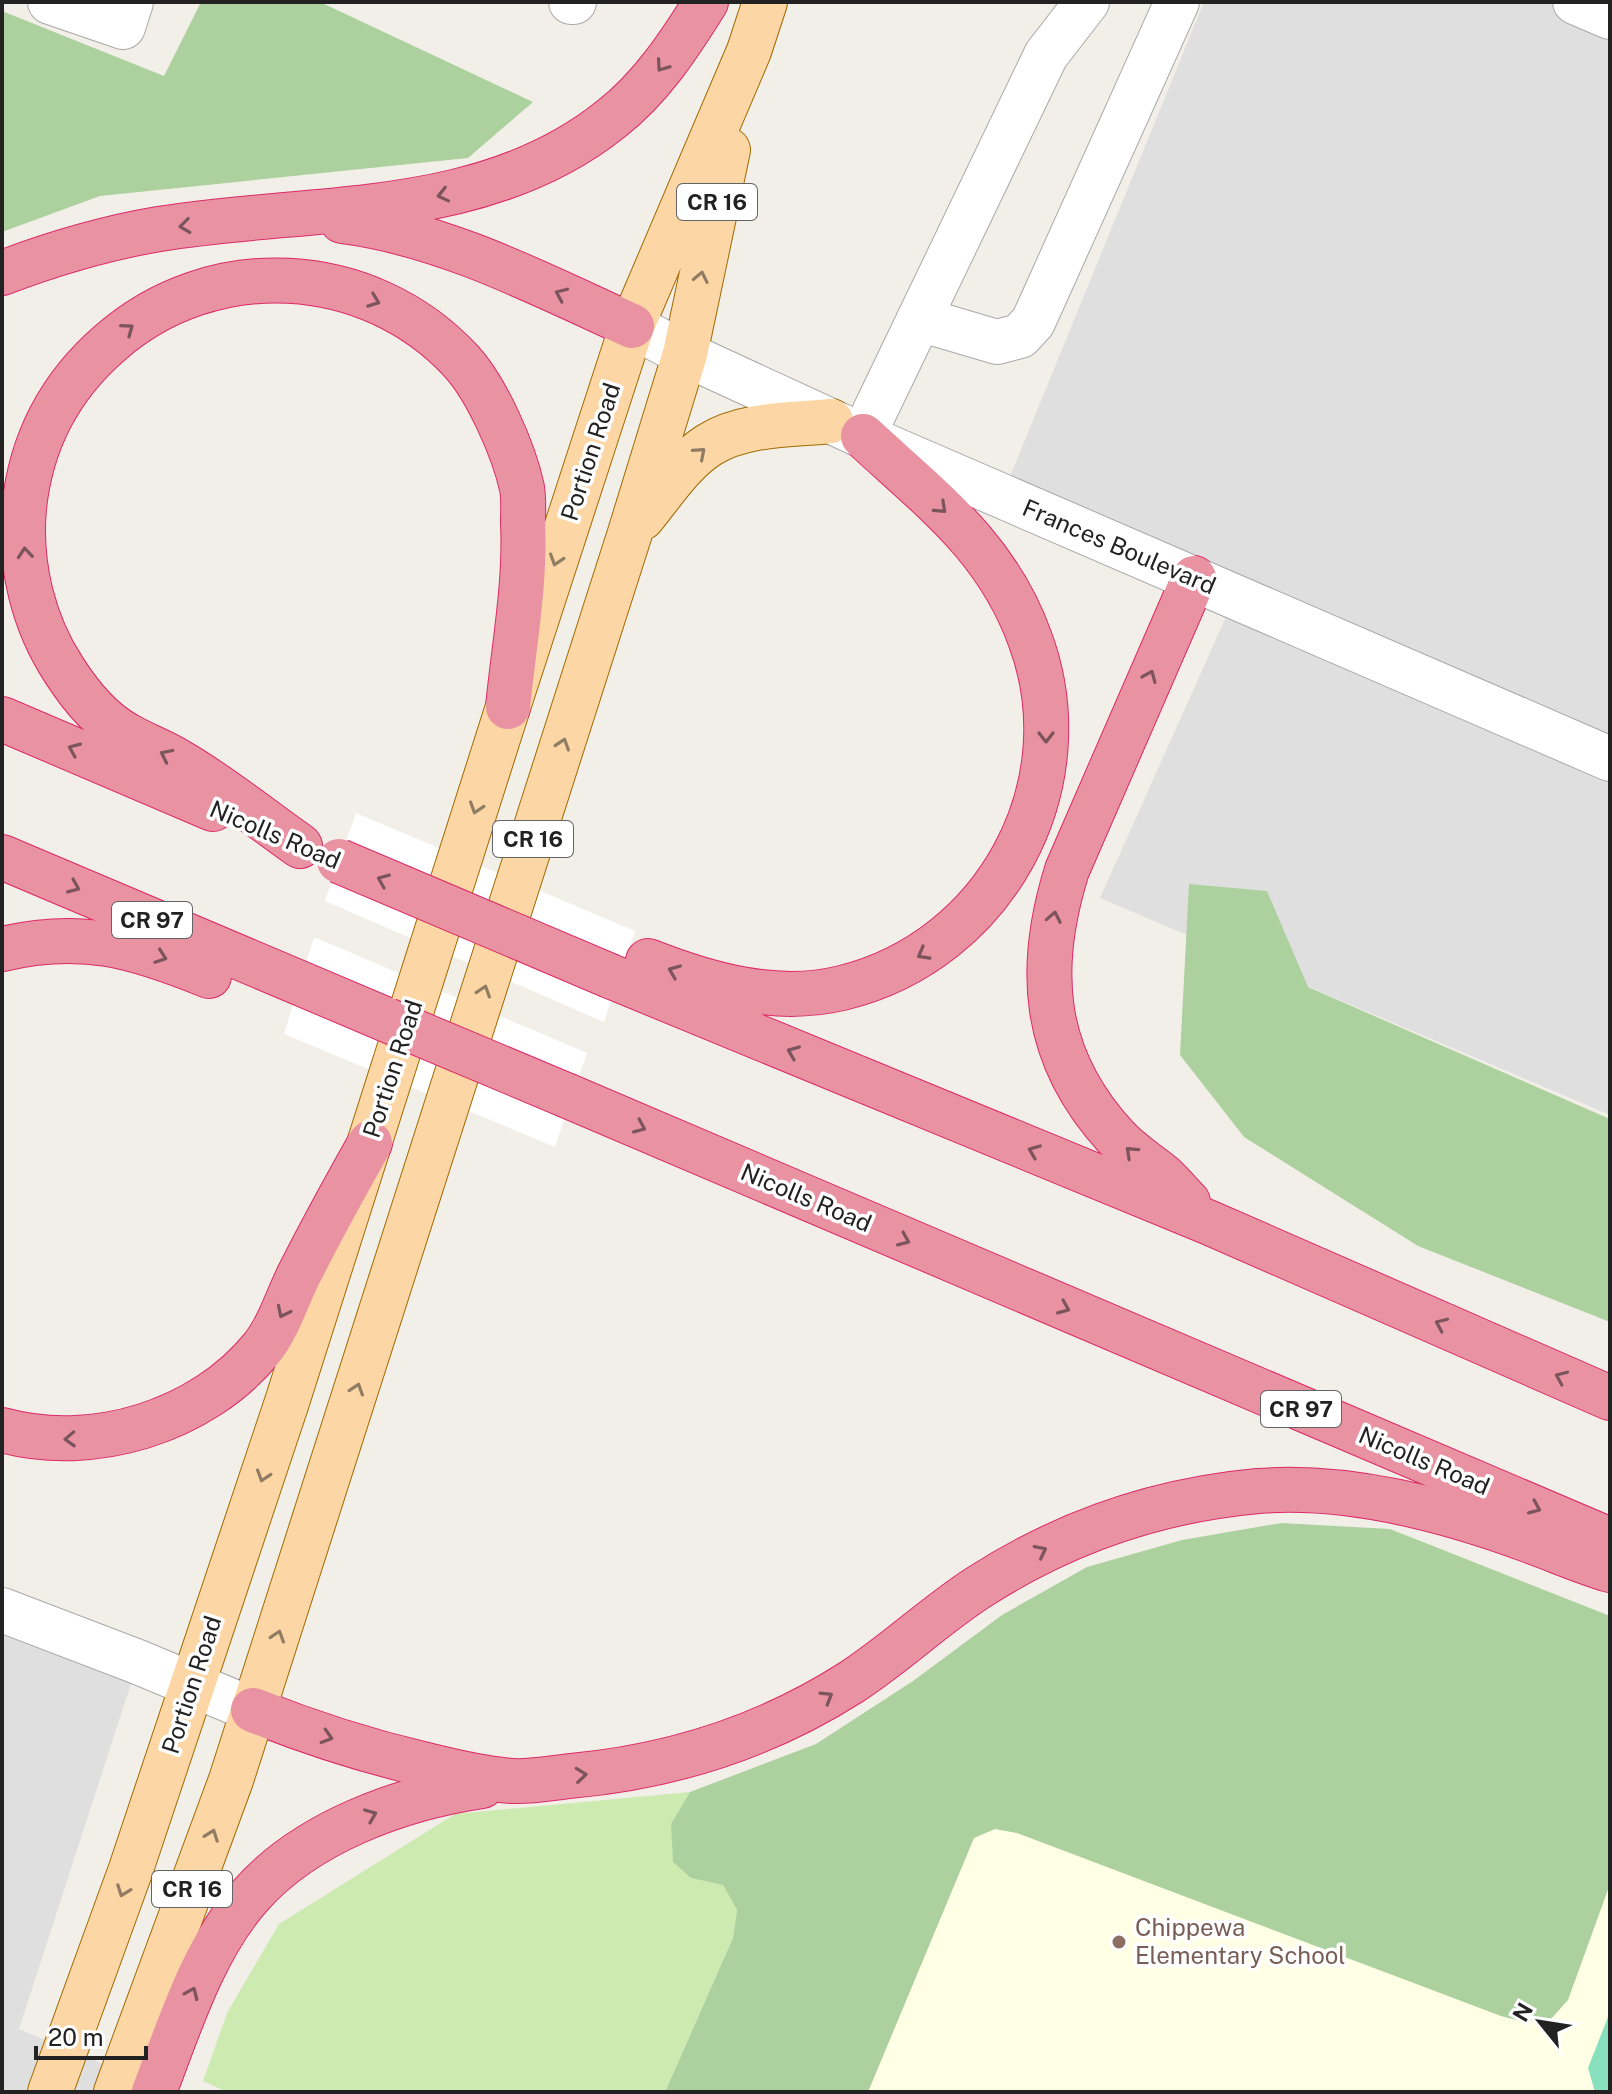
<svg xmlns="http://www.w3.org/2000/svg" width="1612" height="2094" viewBox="0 0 1612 2094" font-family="'Public Sans',sans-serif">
	<rect width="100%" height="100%" fill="#f2efe9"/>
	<path fill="#e0dfdf" d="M1204 2H1610V1115L1100 898 1235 597 1002 496Z
		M2 1610 138 1662 19 2029 170 2092H2Z"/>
	<path fill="#ffffe5" d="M995 1829 1017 1833 1521 2021 1568 2000 1610 1884V2092H868L974 1838Z"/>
	<path fill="#cdebb0" d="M690 1792 671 1824 691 1878 723 1885 737 1910 733 1938 665 2092H227L203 2081 227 2013 279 1924 455 1814Z"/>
	<path fill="#add19e" d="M201 2H320L533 102 468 158 100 196 2 232V11L164 76Z
		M1189 884 1267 891 1308 987 1610 1119V1322L1418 1246 1244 1137 1180 1055Z
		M1281 1523 1390 1529 1610 1616V1884L1568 2000 1551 2019 1520 2021 1501 2016 1017 1833 995 1829 974 1838 868 2092H665L733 1938 737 1910 723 1885 691 1878 673 1862 671 1824 690 1792 816 1744 913 1681 1002 1615 1087 1567 1182 1540Z"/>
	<path fill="#88e0be" d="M1610 2012V2092H1595L1588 2068Z"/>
	<path fill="#fff" d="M356 813 635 931 604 1022 325 901Z
		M314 937 587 1053 555 1147 284 1034Z"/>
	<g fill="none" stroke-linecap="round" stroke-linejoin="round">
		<g stroke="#a9a9a9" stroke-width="46">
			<path id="minor" d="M50 2 123 27 131 2
				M571 2H574
				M1575 2 1610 17
				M919 319 997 342 1020 336 1033 322 1177 2
				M632 326 685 354 863 436 1610 759
				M863 436 1046 55 1087 2
				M2 1610 138 1662 253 1710"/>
		</g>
		<g stroke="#a06b00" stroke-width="46">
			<path id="major" d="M642 518C662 494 682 462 709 445 743 423 792 425 831 421
				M50 2092 131 1869 287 1402 508 707 632 326 749 51 765 2
				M116 2092 231 1780 630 533 685 354 728 150"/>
		</g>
		<g stroke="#dc2a67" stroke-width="46">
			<path id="highway" d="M342 221C444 234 540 284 632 326
				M2 273C52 254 106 238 159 229 312 204 483 222 611 119 651 88 680 44 706 2
				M2 719 213 809
				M300 846C260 818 220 785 178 761 162 751 144 745 127 735 101 721 80 695 64 670 33 623 19 564 24 508 31 441 59 387 110 343 212 253 368 261 461 361 487 389 514 451 522 488 524 499 523 512 523 523 526 584 514 646 508 707
				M2 857 387 1020
				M2 949C82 930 135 946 209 976
				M648 961C709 985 776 1004 842 988 995 951 1085 786 1030 639 997 547 932 500 863 436
				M610 976 1210 1223 1610 1398
				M568 1096 1610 1540
				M1188 1202C1179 1193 1171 1183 1162 1175 1146 1162 1129 1152 1115 1136 1042 1056 1036 969 1067 870L1194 578
				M2 1430C92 1455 202 1422 262 1348 281 1324 288 1294 303 1267 324 1225 347 1184 370 1143
				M253 1710C310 1733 367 1751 426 1765 454 1772 484 1779 512 1781 531 1782 552 1778 570 1776 670 1767 765 1737 850 1683 895 1654 934 1616 979 1587 1063 1533 1158 1500 1258 1491 1348 1484 1444 1509 1528 1540 1556 1550 1582 1562 1610 1570
				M154 2092C179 2027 203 1949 250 1896 306 1832 401 1798 482 1786"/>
		</g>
		<use href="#minor" stroke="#fff" stroke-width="44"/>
		<use href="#major" stroke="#fcd6a4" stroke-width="44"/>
		<use href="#highway" stroke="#e892a2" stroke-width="44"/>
		<g stroke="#dc2a67" stroke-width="46" stroke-linecap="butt">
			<path id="highway-bridge" d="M339 861 610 976
				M387 1020 568 1096"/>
		</g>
		<use href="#highway-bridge" stroke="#e892a2" stroke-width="44"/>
	</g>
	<defs><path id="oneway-chevron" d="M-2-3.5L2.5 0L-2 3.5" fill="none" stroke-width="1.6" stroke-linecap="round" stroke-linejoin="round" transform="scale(2)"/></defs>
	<g stroke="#7b545c">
		<use href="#oneway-chevron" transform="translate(662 66) rotate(125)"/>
		<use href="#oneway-chevron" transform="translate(443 195) rotate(167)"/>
		<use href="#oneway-chevron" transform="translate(185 226) rotate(173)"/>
		<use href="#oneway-chevron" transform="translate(561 294) rotate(-156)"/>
		<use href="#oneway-chevron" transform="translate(374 301) rotate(21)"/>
		<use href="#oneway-chevron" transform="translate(128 329) rotate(-36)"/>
		<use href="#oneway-chevron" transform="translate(941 508) rotate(43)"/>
		<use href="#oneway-chevron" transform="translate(25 553) rotate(-95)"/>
		<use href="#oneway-chevron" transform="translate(1150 676) rotate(-67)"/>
		<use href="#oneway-chevron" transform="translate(1046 737) rotate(90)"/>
		<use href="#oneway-chevron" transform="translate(74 749) rotate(-157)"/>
		<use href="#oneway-chevron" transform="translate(166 755) rotate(-154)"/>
		<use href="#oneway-chevron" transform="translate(383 880) rotate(-157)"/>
		<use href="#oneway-chevron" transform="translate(74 887) rotate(23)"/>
		<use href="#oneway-chevron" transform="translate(1054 917) rotate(-79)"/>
		<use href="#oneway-chevron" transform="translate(923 954) rotate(151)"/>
		<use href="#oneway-chevron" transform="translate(161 957) rotate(20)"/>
		<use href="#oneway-chevron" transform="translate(674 971) rotate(-158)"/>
		<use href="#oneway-chevron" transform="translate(793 1052) rotate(-158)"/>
		<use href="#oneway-chevron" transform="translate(640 1127) rotate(23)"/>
		<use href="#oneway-chevron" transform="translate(1034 1151) rotate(-158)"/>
		<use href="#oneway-chevron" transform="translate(1131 1152) rotate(-137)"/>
		<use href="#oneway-chevron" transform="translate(904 1240) rotate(23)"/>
		<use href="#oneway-chevron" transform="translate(1064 1308) rotate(23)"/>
		<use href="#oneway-chevron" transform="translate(283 1312) rotate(116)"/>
		<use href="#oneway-chevron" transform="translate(1441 1324) rotate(-156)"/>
		<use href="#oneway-chevron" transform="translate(1561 1377) rotate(-156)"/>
		<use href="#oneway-chevron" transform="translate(70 1439) rotate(178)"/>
		<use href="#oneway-chevron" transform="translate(1535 1508) rotate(23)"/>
		<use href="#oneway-chevron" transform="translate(1041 1551) rotate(-27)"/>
		<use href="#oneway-chevron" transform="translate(827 1697) rotate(-31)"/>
		<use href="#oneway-chevron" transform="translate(327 1737) rotate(17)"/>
		<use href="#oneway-chevron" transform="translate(581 1775) rotate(-6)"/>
		<use href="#oneway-chevron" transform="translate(371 1815) rotate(-22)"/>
		<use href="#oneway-chevron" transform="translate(192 1993) rotate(-66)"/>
	</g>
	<g stroke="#8f7c63">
		<use href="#oneway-chevron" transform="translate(701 277) rotate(-78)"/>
		<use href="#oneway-chevron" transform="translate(700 453) rotate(-41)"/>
		<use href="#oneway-chevron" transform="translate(556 560) rotate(108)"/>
		<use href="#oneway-chevron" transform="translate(563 744) rotate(-72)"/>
		<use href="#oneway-chevron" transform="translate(476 808) rotate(108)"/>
		<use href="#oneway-chevron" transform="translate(484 991) rotate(-72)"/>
		<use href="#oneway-chevron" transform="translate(357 1389) rotate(-72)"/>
		<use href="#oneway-chevron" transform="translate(263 1476) rotate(108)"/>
		<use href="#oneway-chevron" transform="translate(278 1636) rotate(-72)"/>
		<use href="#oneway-chevron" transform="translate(212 1835) rotate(-70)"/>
		<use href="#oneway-chevron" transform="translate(123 1891) rotate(110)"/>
	</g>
	<circle fill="#8d6e63" stroke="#fff" stroke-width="3" cx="1119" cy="1942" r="8"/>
	<g text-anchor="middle" stroke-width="7" stroke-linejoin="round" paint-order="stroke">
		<g fill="#fff" stroke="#646464" stroke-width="2">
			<rect x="677" y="184" width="80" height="36" rx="6"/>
			<rect x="493" y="821" width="80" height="36" rx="6"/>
			<rect x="112" y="902" width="80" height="36" rx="6"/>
			<rect x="1261" y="1391" width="80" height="36" rx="6"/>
			<rect x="152" y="1871" width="80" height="36" rx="6"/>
		</g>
		<g font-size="22" font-weight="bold" fill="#222">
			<text x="717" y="210">CR 16</text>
			<text x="533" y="847">CR 16</text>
			<text x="152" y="928">CR 97</text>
			<text x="1301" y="1417">CR 97</text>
			<text x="192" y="1897">CR 16</text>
		</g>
		<g font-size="24" fill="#222" stroke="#fff">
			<text transform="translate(591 452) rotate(-72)" y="8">Portion Road</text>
			<text transform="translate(1119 547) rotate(23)" y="8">Frances Boulevard</text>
			<text transform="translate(275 835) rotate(23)" y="8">Nicolls Road</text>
			<text transform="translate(393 1069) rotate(-72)" y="8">Portion Road</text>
			<text transform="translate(806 1198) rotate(23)" y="8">Nicolls Road</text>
			<text transform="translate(1424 1461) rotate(23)" y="8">Nicolls Road</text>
			<text transform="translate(192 1685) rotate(-72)" y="8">Portion Road</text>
		</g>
		<g font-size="24" fill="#785e54" stroke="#fff" text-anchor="start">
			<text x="1135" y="1936">Chippewa<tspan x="1135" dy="28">Elementary School</tspan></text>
		</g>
	</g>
	<rect width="1612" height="2094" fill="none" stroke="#222222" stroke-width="8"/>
	<g transform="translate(1540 2022) rotate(300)" stroke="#ffffff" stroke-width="6" paint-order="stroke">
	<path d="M0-6L14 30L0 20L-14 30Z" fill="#222222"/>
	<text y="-12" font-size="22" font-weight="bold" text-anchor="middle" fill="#222222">N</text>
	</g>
	<path d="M36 2046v12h110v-12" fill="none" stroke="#222222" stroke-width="4"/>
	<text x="48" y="2046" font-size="24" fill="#222222" stroke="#ffffff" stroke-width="6" paint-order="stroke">20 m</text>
</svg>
